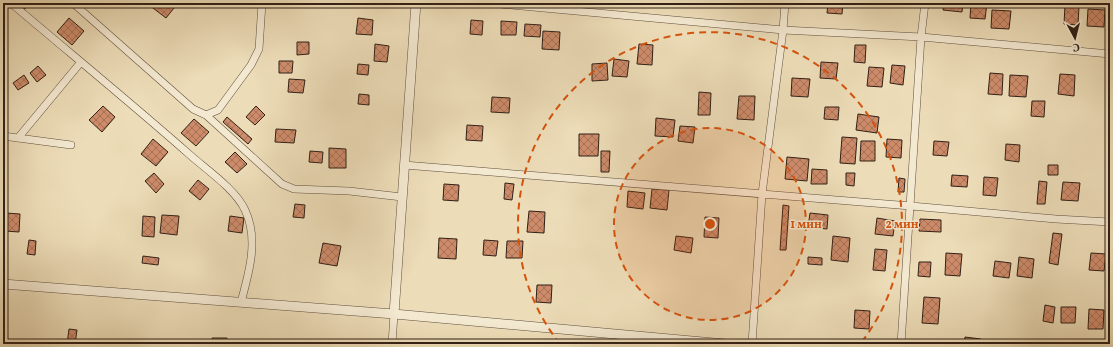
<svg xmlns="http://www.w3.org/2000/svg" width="1113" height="347" viewBox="0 0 1113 347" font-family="Vollkorn,serif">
	<defs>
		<pattern id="building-cross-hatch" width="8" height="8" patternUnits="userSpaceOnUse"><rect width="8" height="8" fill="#cd8b6a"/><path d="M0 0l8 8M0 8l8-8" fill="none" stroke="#a77156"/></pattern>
	</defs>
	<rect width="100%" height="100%" fill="#ecdcb7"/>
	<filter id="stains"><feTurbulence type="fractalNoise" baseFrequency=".005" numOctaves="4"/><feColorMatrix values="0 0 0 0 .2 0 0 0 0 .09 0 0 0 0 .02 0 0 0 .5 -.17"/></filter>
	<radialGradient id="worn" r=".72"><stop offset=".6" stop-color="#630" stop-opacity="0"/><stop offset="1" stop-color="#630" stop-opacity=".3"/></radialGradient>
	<path fill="url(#building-cross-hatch)" stroke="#312016" d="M15 3H29L24 10Z
		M151 3H178L166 18 149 5Z
		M828 3H843L842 14 827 13Z
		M944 3H963L962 12 943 10Z
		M971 3H987L985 19 970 18Z
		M1109 3H1110V21H1107Z
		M1065 5 1079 6 1078 25 1064 24Z
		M1088 9 1105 10 1104 27 1087 26Z
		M992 10 1011 11 1009 29 991 28Z
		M69 18 84 31 72 45 57 32Z
		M358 18 373 20 372 35 356 34Z
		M471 20 483 21 482 35 470 34Z
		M501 21 517 22 516 35H501Z
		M525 24 541 25 540 37 524 36Z
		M543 31 560 32 559 50 542 49Z
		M297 42H309V54L297 55Z
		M375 44 389 46 387 62 374 61Z
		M639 44 653 45 652 65 637 64Z
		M855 45H866L865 63 854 62Z
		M614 59 629 61 627 77 612 76Z
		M279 61H293L292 73H279Z
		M821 62 838 63 836 79 820 78Z
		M607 63 608 80 592 81V64Z
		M358 64 369 65 368 75 357 74Z
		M892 65 905 66 903 85 890 83Z
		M38 66 46 75 37 82 30 73Z
		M869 67 884 68 882 87 867 86Z
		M990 73 1003 74 1002 95 988 94Z
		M1060 74 1075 75 1074 96 1058 94Z
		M24 75 29 83 18 90 13 83Z
		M1010 75 1028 76 1026 97 1009 96Z
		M792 78 810 79 808 97 791 96Z
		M289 79 305 80 303 93 288 92Z
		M699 92 711 93 710 115H698Z
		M359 94 369 95V105L358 104Z
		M739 96H755L754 120 737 119Z
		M492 97 510 98 509 113 491 112Z
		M1032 101H1045L1044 117 1031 116Z
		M103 106 115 117 102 132 89 120Z
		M256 106 265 115 255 125 246 117Z
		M825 107H839L838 120 824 119Z
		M858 114 879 117 877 133 856 130Z
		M227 117 252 139 248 144 223 122Z
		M656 118 675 120 673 137 655 136Z
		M194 119 209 132 196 146 181 133Z
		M467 125 483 126 482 141 466 140Z
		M680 126 695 127 693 143 678 141Z
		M276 129 296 130 294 143 275 142Z
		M579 134H599L598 156H579Z
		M842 137 857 138 855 164 840 163Z
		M153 139 168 152 156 166 141 154Z
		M887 139 902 140 901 158 886 157Z
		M861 141H875V161H860Z
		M934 141 949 142 947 156 933 155Z
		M1006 144 1020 145 1019 162 1005 160Z
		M329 148 346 149V168H329Z
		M310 151 323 152 322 163 309 162Z
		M601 151H610L609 172H601Z
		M235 152 247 164 237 173 225 162Z
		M787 157 809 159 807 181 785 179Z
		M1048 165H1058V175H1048Z
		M812 169 827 170V184H811Z
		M154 173 164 184 156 193 145 181Z
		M846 173H855L854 186 846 185Z
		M952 175 968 176 967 187 951 186Z
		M984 177 998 178 996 196 983 195Z
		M899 178 905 179 904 192H898Z
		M198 180 209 189 200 200 189 191Z
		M1039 181 1047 182 1045 204H1037Z
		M1063 182 1080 183 1078 201 1061 200Z
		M505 183 514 184 512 200 504 199Z
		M444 184 459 185 458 201 443 200Z
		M652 189 669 190 667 210 650 208Z
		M628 191 645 193 643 209 627 207Z
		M295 204 305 205 304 218 293 217Z
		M783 205 789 206 786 250H780Z
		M529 211 545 212 544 233 527 232Z
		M6 213 20 214 19 232 5 231Z
		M810 213 828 215 827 229 808 227Z
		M162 215 179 216 177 235 160 233Z
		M143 216 155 217 154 237 142 236Z
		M230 216 244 218 242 233 228 231Z
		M705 217 719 218 718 238 704 237Z
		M877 218 895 221 893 236 875 234Z
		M920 219 941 220V232L919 231Z
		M1053 233 1062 234 1058 265 1049 263Z
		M676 236 693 238 691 253 674 250Z
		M833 236 850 238 848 262 831 260Z
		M439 238 457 239 456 259 438 258Z
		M29 240 36 241 35 255 27 254Z
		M484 240 498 241 496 256 483 255Z
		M507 241H523L522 258H506Z
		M323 243 341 246 337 266 319 263Z
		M875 249 887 250 885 271 873 270Z
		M946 253 962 254 960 276 945 275Z
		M1091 253 1106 254 1104 271 1089 270Z
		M143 256 159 258 158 265 142 263Z
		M808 257 822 258V265L808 264Z
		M1019 257 1034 259 1032 278 1017 276Z
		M995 261 1011 263 1009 278 993 276Z
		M919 262H931L930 277 918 276Z
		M537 285H552L551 303 536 302Z
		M924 297 940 298 938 324 922 323Z
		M1045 305 1055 307 1053 323 1043 321Z
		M1061 307H1076L1075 323H1061Z
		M1089 309 1104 310 1103 329H1088Z
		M855 310 870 311 869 329 854 328Z
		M69 329 77 330 75 344H67Z
		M965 337 981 339 980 344H964Z
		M212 338H227V344H212Z"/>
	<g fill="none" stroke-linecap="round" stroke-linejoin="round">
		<g stroke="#604f3e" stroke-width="8">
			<path id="minor" d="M11 3C71 54 131 103 190 155 207 170 236 190 245 210 259 239 249 273 241 302
				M73 3 193 109 206 115 218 110 251 65 259 49 262 3
				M489 3 783 30 921 37 925 3
				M206 115 282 184 294 189 349 191 402 197
				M3 136 71 145
				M18 138 81 62
				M404 165 911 206 1056 219 1110 222
				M392 344 394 314
				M752 344 762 194 783 30 785 3
				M901 344 921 37 1110 54"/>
		</g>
		<g stroke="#604f3e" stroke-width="10">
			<path id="tertiary" d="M3 284 394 314 725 344
				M394 314 416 3"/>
		</g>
		<use href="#minor" stroke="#f3e8d0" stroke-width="7"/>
		<use href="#tertiary" stroke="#f3e8d0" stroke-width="9"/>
	</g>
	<circle cx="710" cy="224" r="96" fill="#d6530d" fill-opacity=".12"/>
	<g fill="none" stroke="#d6530d" stroke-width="2" stroke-dasharray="7 5">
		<circle cx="710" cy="224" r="96"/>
		<path d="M560 344A192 192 0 1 1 860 344"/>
	</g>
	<circle cx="710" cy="224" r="6" fill="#d6530d" stroke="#f3e8d0" stroke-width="2"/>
	<g font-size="12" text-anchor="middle" font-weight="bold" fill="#d6530d" stroke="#f3e8d0" stroke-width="3" stroke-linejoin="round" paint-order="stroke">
		<text x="806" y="228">1 мин</text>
		<text x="902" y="228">2 мин</text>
	</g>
	<rect width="1113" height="347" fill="none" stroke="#ecdcb7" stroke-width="16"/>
	<rect x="4" y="4" width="1105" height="339" fill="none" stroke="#312016" stroke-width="2"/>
	<rect x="8" y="8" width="1097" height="331" fill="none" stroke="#312016"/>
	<g transform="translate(1075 38) rotate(173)" stroke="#f3e8d0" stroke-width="3" paint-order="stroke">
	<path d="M0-3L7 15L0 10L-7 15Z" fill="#312016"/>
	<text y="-6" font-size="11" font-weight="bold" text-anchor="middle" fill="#312016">С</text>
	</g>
	<rect width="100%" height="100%" filter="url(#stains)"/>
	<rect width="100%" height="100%" fill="url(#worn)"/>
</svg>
